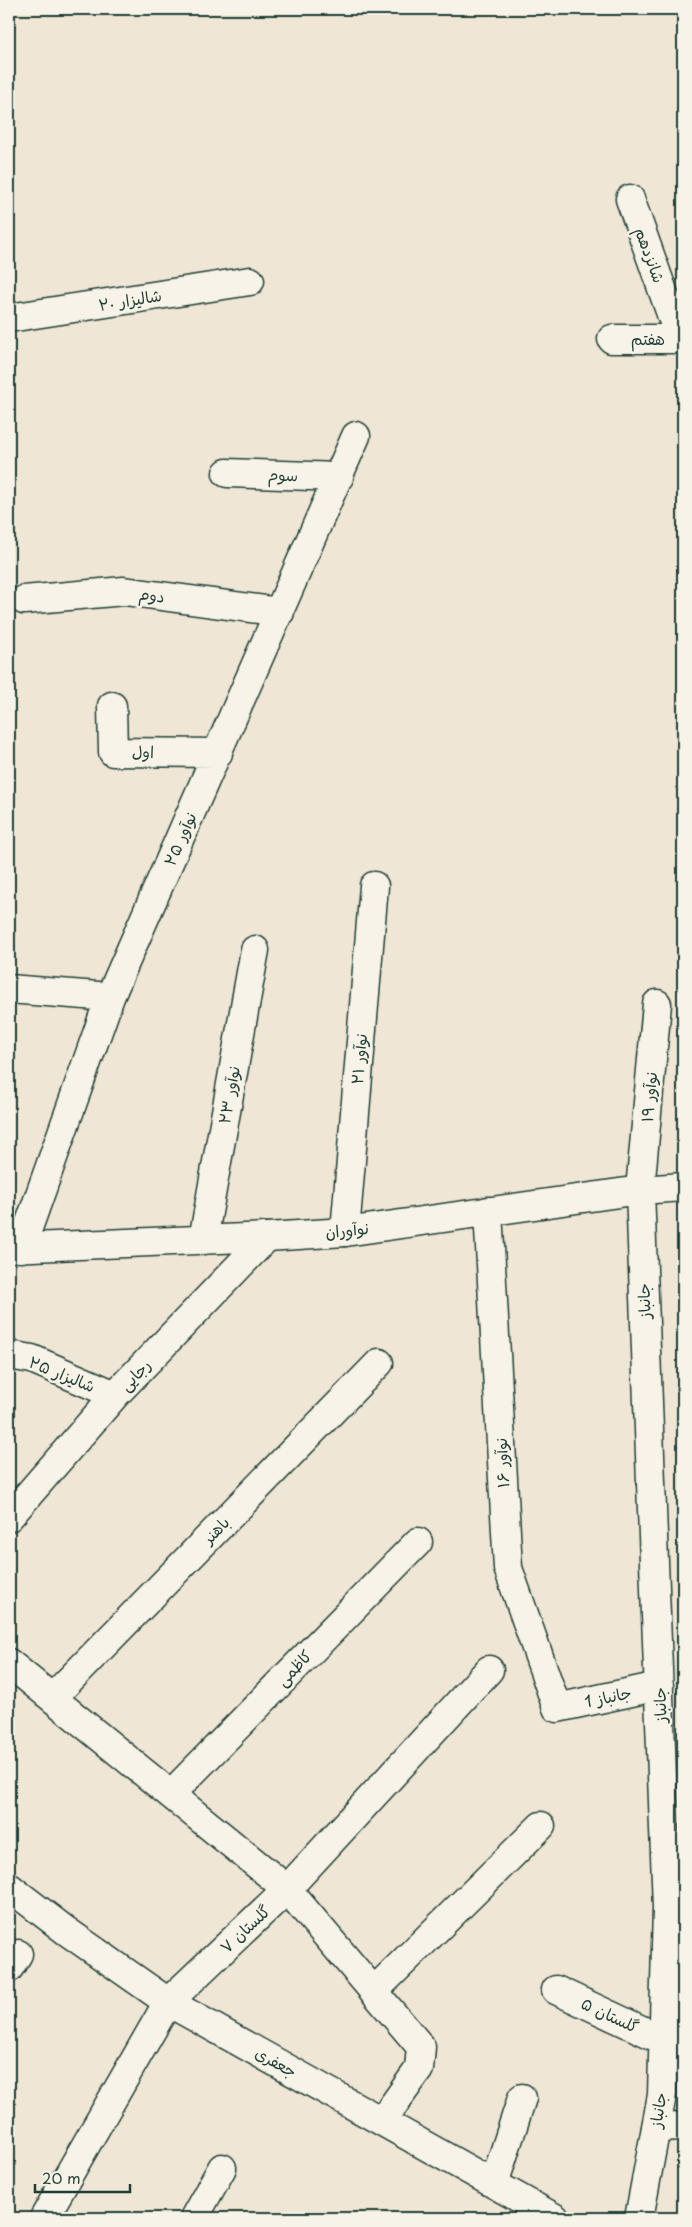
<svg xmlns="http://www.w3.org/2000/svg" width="692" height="2227" viewBox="0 0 692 2227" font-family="'Playpen Sans','Playpen Sans Arabic',sans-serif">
	<rect width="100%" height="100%" fill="#f0e6d5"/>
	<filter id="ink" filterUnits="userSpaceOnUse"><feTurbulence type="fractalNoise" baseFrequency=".02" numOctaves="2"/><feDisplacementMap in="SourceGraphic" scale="10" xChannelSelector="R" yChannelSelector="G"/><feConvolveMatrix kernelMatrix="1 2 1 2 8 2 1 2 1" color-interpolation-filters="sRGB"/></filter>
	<g filter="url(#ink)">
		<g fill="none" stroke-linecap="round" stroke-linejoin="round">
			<g stroke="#1f3d34" stroke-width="31">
				<path id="minor" d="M630 199 680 339
					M9 318 250 281
					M612 339H683
					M227 473 339 477
					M24 600 124 591 280 612
					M112 706 113 752 218 753
					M9 989 110 997
					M640 1190 657 1004
					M488 1211 508 1568 557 1708 659 1686
					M345 1232 374 886
					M203 1240 255 950
					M21 1248 110 997 356 436
					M9 1355 32 1359 115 1395
					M9 1517 115 1395 267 1237
					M9 1663 287 1889 421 2047 419 2069 382 2121
					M53 1697 379 1363
					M171 1794 418 1542
					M9 1887 65 1930 168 2002 555 2218
					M9 1968 18 1954
					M556 1990 663 2040
					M374 1991 541 1826
					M656 2128 683 2127
					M494 2184 522 2098
					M44 2218 168 2002 287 1889 489 1670
					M194 2218 222 2168"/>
			</g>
			<g stroke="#1f3d34" stroke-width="31">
				<path id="tertiary" d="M9 1248 267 1237 345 1232 640 1190 683 1187
					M639 2218 662 2095 667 1908 640 1190"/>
			</g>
			<use href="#minor" stroke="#f7f3e8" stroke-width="28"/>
			<use href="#tertiary" stroke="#f7f3e8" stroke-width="28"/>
		</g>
	</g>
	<g text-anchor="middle" stroke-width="5" stroke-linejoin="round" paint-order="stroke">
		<g font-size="16" fill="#1f3d34" stroke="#f7f3e8">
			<text transform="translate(650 255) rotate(70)" y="6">شانزدهم</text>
			<text transform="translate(130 300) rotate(-9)" y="6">شالیزار ۲۰</text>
			<text x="648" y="345">هفتم</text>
			<text transform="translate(283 475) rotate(2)" y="6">سوم</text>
			<text transform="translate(152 595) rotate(8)" y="6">دوم</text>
			<text transform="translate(143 752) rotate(1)" y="6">اول</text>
			<text transform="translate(180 839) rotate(-66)" y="6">نوآور ۲۵</text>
			<text transform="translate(359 1059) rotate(-85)" y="6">نوآور ۲۱</text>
			<text transform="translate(229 1095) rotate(-80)" y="6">نوآور ۲۳</text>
			<text transform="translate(649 1097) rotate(-85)" y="6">نوآور ۱۹</text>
			<text transform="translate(347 1230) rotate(-6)" y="6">نوآوران</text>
			<text transform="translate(644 1301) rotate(-92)" y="6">جانباز</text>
			<text transform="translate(62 1374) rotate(22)" y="6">شالیزار ۲۵</text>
			<text transform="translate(135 1375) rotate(-46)" y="6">رجایی</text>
			<text transform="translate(502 1463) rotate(-93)" y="6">نوآور ۱۶</text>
			<text transform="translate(216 1530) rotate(-46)" y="6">باهنر</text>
			<text transform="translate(294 1668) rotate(-46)" y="6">کاظمی</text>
			<text transform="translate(608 1697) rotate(-12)" y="6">جانباز 1</text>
			<text transform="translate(660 1705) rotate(-92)" y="6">جانباز</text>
			<text transform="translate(245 1929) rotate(-43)" y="6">گلستان ۷</text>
			<text transform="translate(610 2015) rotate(25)" y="6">گلستان ۵</text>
			<text transform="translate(276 2062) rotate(29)" y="6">جعفری</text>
			<text transform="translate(658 2110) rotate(-81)" y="6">جانباز</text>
		</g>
	</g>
	<rect width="692" height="2227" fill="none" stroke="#f7f3e8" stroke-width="30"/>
	<rect x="15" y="15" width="662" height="2197" fill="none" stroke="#1f3d34" stroke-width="2" filter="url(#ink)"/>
	<path d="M35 2184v8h95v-8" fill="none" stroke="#1f3d34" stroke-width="2.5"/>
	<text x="42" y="2184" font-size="15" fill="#1f3d34" stroke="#f7f3e8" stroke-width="4" paint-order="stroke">20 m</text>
</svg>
